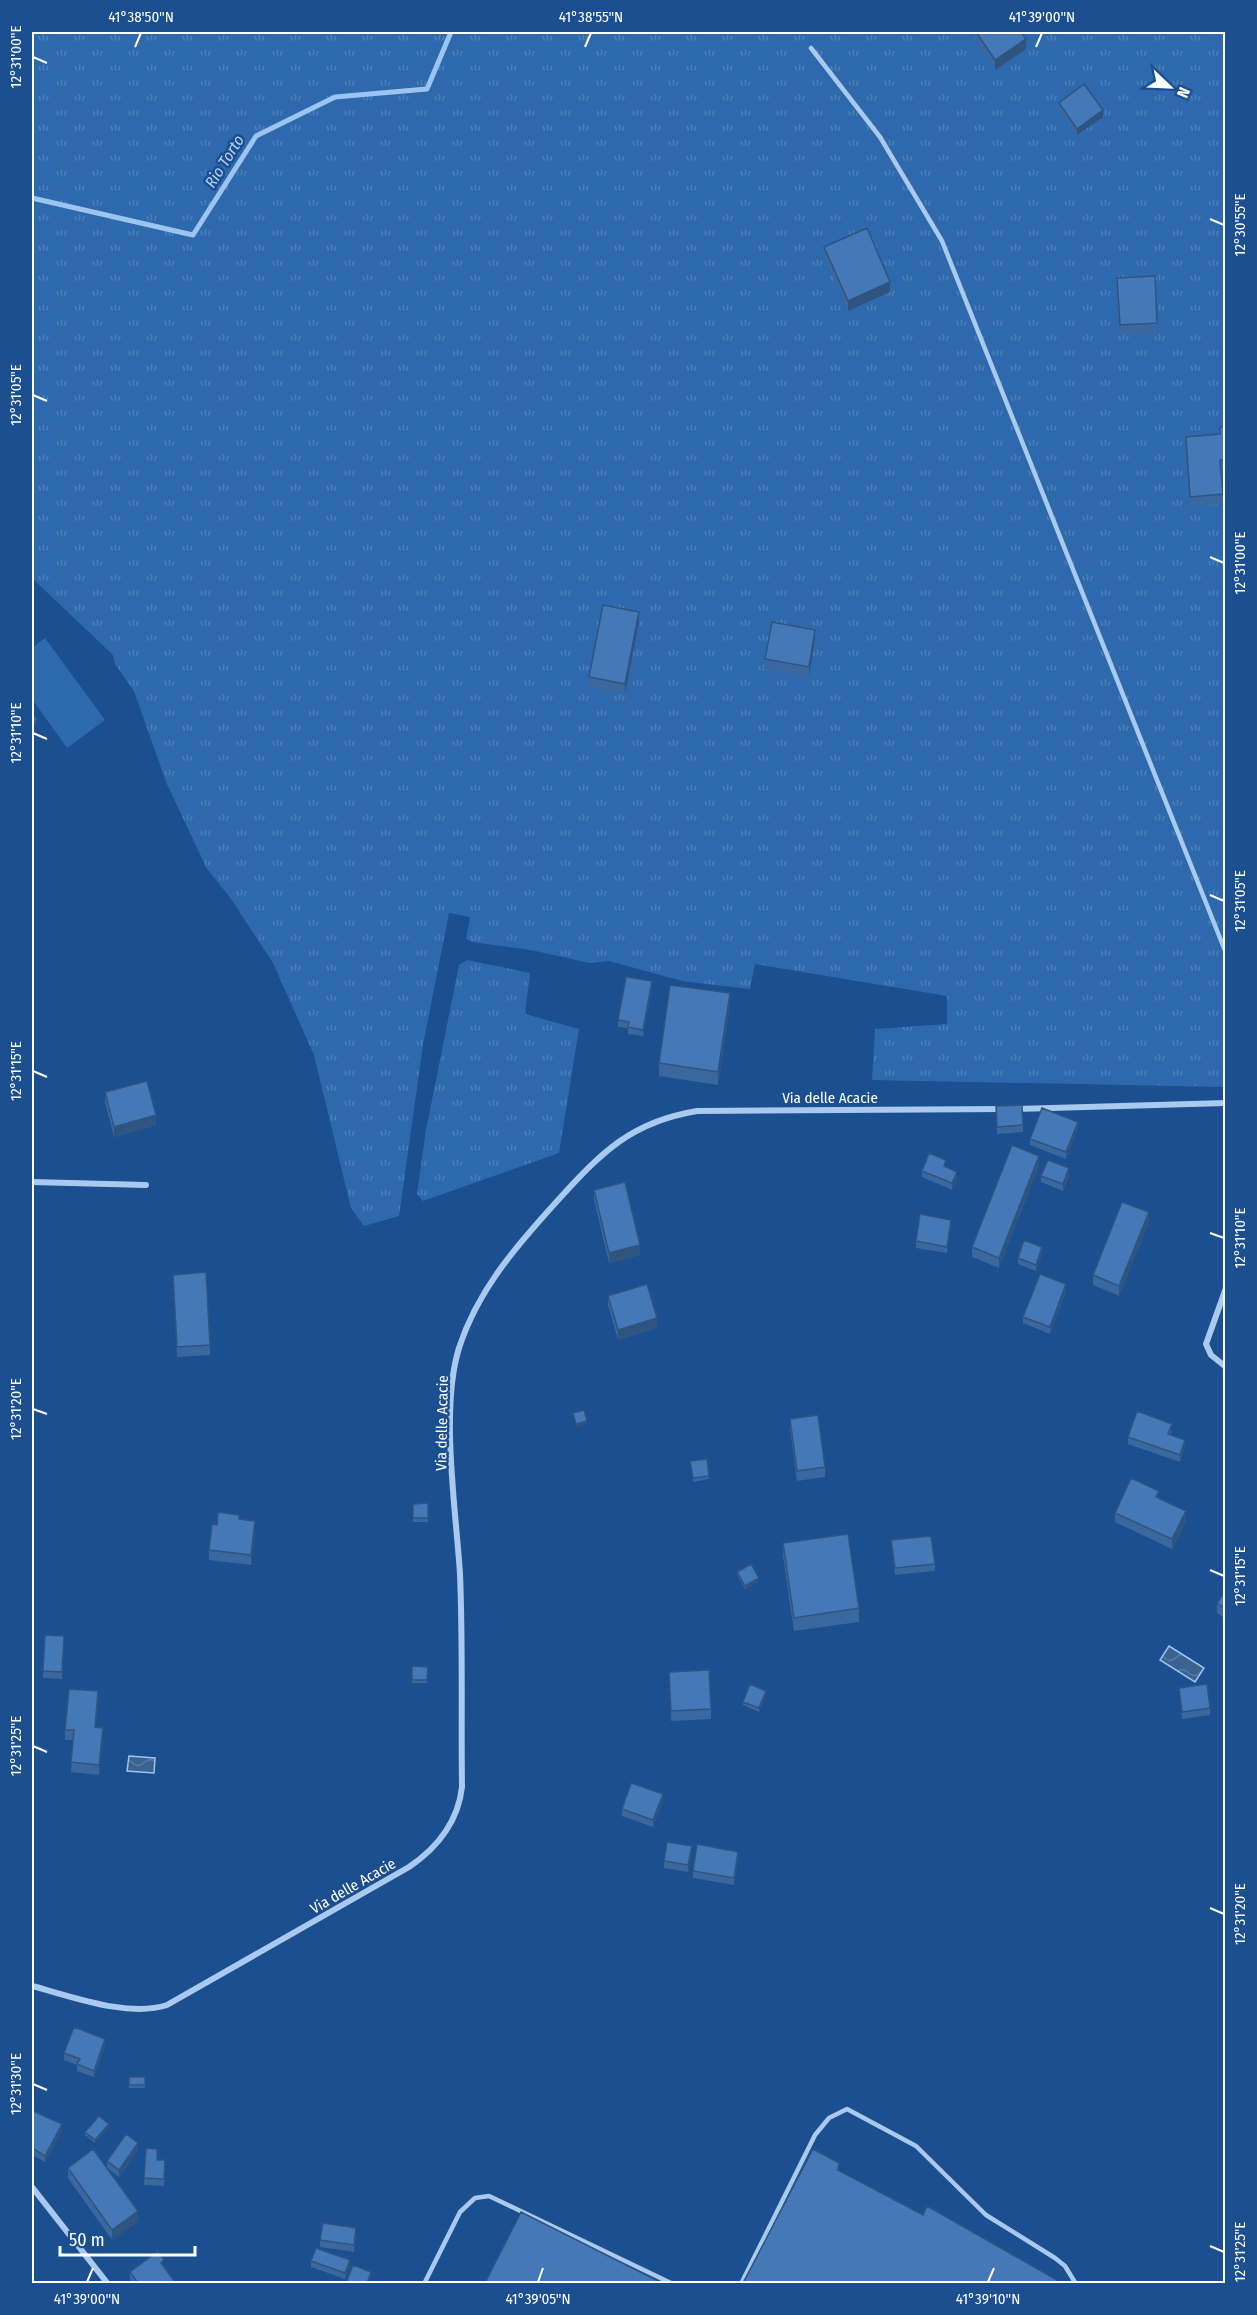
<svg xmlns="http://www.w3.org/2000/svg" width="1257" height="2315" viewBox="0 0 1257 2315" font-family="'Fira Sans Condensed',sans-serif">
	<defs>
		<pattern id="grass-tufts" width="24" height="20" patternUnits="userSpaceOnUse" patternTransform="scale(1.5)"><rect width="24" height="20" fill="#2e69ad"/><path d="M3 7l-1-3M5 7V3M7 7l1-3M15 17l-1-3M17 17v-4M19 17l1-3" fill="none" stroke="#4d80b9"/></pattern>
		<pattern id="water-waves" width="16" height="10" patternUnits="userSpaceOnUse" patternTransform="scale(1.5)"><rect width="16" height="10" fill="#3c6290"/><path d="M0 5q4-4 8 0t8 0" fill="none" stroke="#597aa1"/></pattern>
	</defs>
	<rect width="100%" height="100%" fill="#1b4f8f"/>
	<path fill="url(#grass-tufts)" d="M32 32H1225V1087L872 1080 875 1029 947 1024V996L755 964 750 989 682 981 609 961 590 963 531 950 472 942 466 939 470 917 449 913 423 1045 399 1216 364 1226 351 1208 314 1055 273 963 229 896 207 869 166 782 134 691 115 664 113 655 32 578Z
		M467 960 530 973 525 1014 579 1029 559 1153 423 1201 417 1194 426 1130 459 965Z"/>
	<path fill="#2e69ad" d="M45 638 105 720 67 748 32 699V648Z"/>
	<path fill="url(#water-waves)" stroke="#9cc4f0" stroke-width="1.5" d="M1169 1646 1204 1668 1195 1682 1160 1660Z
		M129 1756 155 1758 154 1773 127 1771Z"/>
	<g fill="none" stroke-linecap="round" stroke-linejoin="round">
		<path stroke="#9cc4f0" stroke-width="5" d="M32 198 193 235 256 136 335 97 427 89 451 32"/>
		<path stroke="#a9c9ee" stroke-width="4.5" d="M811 48 880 137 942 241 1226 953
			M424 2284 460 2212 475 2198 489 2196 673 2284
			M741 2284 815 2135 829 2118 847 2109 916 2146 986 2215 1055 2258 1065 2266 1076 2284"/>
		<path stroke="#a9c9ee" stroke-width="6" d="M1016 1109 1226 1103
			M32 1182 146 1185
			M1226 1288 1206 1344 1211 1355 1226 1367
			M1226 1471V1481
			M32 1986C71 1996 128 2018 167 2005L409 1867C437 1848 458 1822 462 1787 461 1716 463 1645 460 1574 456 1510 440 1409 459 1348 478 1289 518 1244 559 1199 602 1152 631 1122 697 1111L1003 1109
			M32 2187 108 2284"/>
	</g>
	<path fill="#3a679d" d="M973 32H1021L1026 49 995 70 973 35Z
		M1059 103 1103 117 1077 135 1059 109Z
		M824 247 890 292 848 311 824 257Z
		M1117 278 1157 323V333L1120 335Z
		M1226 426V470H1221L1223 504 1190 506 1186 437 1220 434V427Z
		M639 622 625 694 589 687V677Z
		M815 640 809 677 765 669V659Z
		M652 988 643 1036 628 1034V1028L618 1027V1020Z
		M730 1006 718 1085 659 1076V1063Z
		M105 1092 156 1125 114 1137 105 1102Z
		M996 1113 1023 1125V1132L997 1134Z
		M1078 1129 1066 1159 1030 1145V1139Z
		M1039 1166 999 1268 972 1257V1247Z
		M946 1167 957 1178 952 1190 922 1177V1171Z
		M1069 1175 1063 1191 1041 1182V1176Z
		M594 1190 640 1255 609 1263 594 1200Z
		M1149 1222 1119 1296 1093 1285V1275Z
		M951 1226 947 1253 916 1248V1241Z
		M1042 1254 1036 1271 1018 1264V1258Z
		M173 1275 210 1345V1355L177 1357Z
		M1066 1291 1050 1334 1023 1323V1317Z
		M608 1296 657 1328 618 1340 608 1305Z
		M790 1419 825 1467V1477L797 1481 790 1429Z
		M1172 1430 1170 1435 1185 1447 1180 1462 1128 1444V1437Z
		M690 1461 709 1476V1479L693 1482Z
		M1159 1498 1186 1521 1172 1549 1115 1522V1513Z
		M428 1503V1522H413V1504Z
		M239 1520 255 1531 251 1565 209 1560V1550L217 1525Z
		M891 1540 935 1564V1571L895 1575Z
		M783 1543 859 1608V1622L794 1631 783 1556Z
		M737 1572 759 1581 745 1589 737 1575Z
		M1226 1591V1619L1217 1613V1603Z
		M64 1643 62 1679 43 1678V1671Z
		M412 1666 428 1667 427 1683H412Z
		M669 1672 711 1709V1719L671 1721Z
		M1179 1688 1210 1708V1715L1182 1719Z
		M766 1694 759 1712 743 1705V1702Z
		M98 1701 95 1727 103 1738 99 1775 71 1772 73 1740H65V1730Z
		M663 1801 653 1827 622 1816V1809Z
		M692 1853 688 1872 664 1868V1861Z
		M738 1858 734 1885 693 1878V1871Z
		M105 2046 94 2077 77 2071V2065L64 2060V2053Z
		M129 2077H145V2088H129Z
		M32 2112 62 2131 45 2162 32 2155Z
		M109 2127 95 2143 85 2135V2132Z
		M146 2148 157 2160H165L164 2186 144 2185Z
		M138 2150 119 2177 107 2168V2161Z
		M68 2168 138 2221 112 2240 68 2178Z
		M356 2235 354 2252 320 2247V2240Z
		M311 2261 350 2267 345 2279 311 2267Z
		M164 2267 175 2283H133L130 2279V2272Z"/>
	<path fill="#305480" d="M1026 39V49L995 70V60Z
		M1103 110V117L1077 135V129Z
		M890 282V292L848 311V301Z
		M639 612V622L625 694V684Z
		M815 630V640L809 677V667Z
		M37 720V724L32 727V724Z
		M652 981V988L643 1036V1030Z
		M730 993V1006L718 1085V1072Z
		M156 1115V1125L114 1137V1127Z
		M1078 1122V1129L1066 1159V1152Z
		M1039 1156V1166L999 1268V1258Z
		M1069 1168V1175L1063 1191V1184Z
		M957 1172V1178L952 1190V1183Z
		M1149 1212V1222L1119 1296V1286Z
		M951 1220V1226L947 1253V1247Z
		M640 1245V1255L609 1263V1253Z
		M1042 1247V1254L1036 1271V1265Z
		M1066 1284V1291L1050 1334V1327Z
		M657 1318V1328L618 1340V1330Z
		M587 1421V1424L576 1427V1424Z
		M1185 1440V1447L1180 1462V1455Z
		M1186 1511V1521L1172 1549V1539Z
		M255 1521V1531L251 1565V1555Z
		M759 1578V1581L745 1589V1586Z
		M98 1691V1701L95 1737V1727Z
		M766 1691V1694L759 1712V1708Z
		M103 1728V1738L99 1775V1765Z
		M663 1794V1801L653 1827V1820Z
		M692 1846V1853L688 1872V1865Z
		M738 1852V1858L734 1885V1878Z
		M105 2039V2046L94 2077V2071Z
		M62 2124V2131L45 2162V2156Z
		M109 2124V2127L95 2143V2140Z
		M138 2143V2150L119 2177V2170Z
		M138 2211V2221L112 2240V2230Z
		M350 2260V2267L345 2279V2273Z
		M371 2272V2279L370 2283H367Z"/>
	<path fill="#4478b7" stroke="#305480" stroke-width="1.5" d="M976 32H1021L1026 39 995 60Z
		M1084 84 1103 110 1077 129 1059 103Z
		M867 228 890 282 848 301 824 247Z
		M1155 276 1157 323 1120 325 1117 278Z
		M1226 426V460H1220L1223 494 1190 497 1186 437 1220 434V427Z
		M603 605 639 612 625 684 589 677Z
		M772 622 815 630 809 667 765 659Z
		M32 712 37 720 32 724Z
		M626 977 652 981 643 1030 628 1027 629 1022 618 1020Z
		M670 985 730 993 718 1072 659 1063Z
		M147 1081 156 1115 114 1127 105 1092Z
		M1022 1105 1023 1125 997 1127 996 1106Z
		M1042 1108 1078 1122 1066 1152 1030 1139Z
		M1012 1145 1039 1156 999 1258 972 1247Z
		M929 1153 946 1160 944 1166 957 1172 952 1183 922 1171Z
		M1048 1160 1069 1168 1063 1184 1041 1176Z
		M625 1182 640 1245 609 1253 594 1190Z
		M1122 1202 1149 1212 1119 1286 1093 1275Z
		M920 1214 951 1220 947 1247 916 1241Z
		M1024 1240 1042 1247 1036 1265 1018 1258Z
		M206 1272 210 1345 177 1347 173 1275Z
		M1040 1274 1066 1284 1050 1327 1023 1317Z
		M647 1284 657 1318 618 1330 608 1296Z
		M584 1410 587 1421 576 1424 573 1413Z
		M1137 1411 1172 1424 1168 1434 1185 1440 1180 1455 1128 1437Z
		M818 1415 825 1467 797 1471 790 1419Z
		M707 1459 709 1476 693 1478 690 1461Z
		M1131 1478 1159 1491 1156 1497 1186 1511 1172 1539 1115 1513Z
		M428 1503V1518H413V1504Z
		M218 1512 239 1515V1519L255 1521 251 1555 209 1550 212 1524 217 1525Z
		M848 1534 859 1608 794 1618 783 1543Z
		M931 1536 935 1564 895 1568 891 1540Z
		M751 1564 759 1578 745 1586 737 1572Z
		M1226 1591V1609L1217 1603Z
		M45 1635 64 1636 62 1672 43 1671Z
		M412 1666 428 1667 427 1680H412Z
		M709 1670 711 1709 671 1711 669 1672Z
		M750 1684 766 1691 759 1708 743 1702Z
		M1207 1684 1210 1708 1182 1712 1179 1688Z
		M69 1689 98 1691 95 1727 103 1728 99 1765 71 1762 74 1730H65Z
		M631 1783 663 1794 653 1820 622 1809Z
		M667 1842 692 1846 688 1865 664 1861Z
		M697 1844 738 1852 734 1878 693 1871Z
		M74 2027 105 2039 94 2071 77 2064 80 2059 64 2053Z
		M129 2077H145V2085H129Z
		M33 2111 62 2124 45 2156 32 2148V2112Z
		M99 2116 109 2124 95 2140 85 2132Z
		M126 2134 138 2143 119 2170 107 2161Z
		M146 2148 157 2149V2160H165L164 2179 144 2178Z
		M93 2149 138 2211 112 2230 68 2168Z
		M813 2149 839 2163 838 2170 923 2215 927 2206 1057 2280 1055 2283H743Z
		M521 2212 662 2283H485Z
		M323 2223 356 2228 354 2245 320 2240Z
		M316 2248 350 2260 345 2273 311 2261Z
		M158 2251 164 2260 161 2263 175 2282 174 2283H138L130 2272Z
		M353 2265 371 2272 367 2283H346Z"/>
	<path fill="none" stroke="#fff" stroke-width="2" d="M135 47 141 33M585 47 591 33M1036 47 1042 33M33 57 47 63M1210 219 1224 225M33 395 47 401M1210 557 1224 563M33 733 47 739M1210 895 1224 901M33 1071 47 1077M1210 1233 1224 1238M33 1409 47 1414M1210 1570 1224 1576M33 1746 47 1752M1210 1908 1224 1914M33 2084 47 2090M1210 2246 1224 2252M87 2282 93 2268M538 2282 543 2268M988 2282 994 2268"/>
	<g text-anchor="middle" stroke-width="5" stroke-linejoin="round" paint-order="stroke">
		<g font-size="15" fill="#fff" stroke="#1b4f8f">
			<text x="830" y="1103">Via delle Acacie</text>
			<text transform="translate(442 1423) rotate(-89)" y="5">Via delle Acacie</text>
			<text transform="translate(353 1886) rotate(-30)" y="5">Via delle Acacie</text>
		</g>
		<g font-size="16" font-style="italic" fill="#b5d3f5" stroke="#1b4f8f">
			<text transform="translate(224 161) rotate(-58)" y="6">Rio Torto</text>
		</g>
	</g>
	<rect width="1257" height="2315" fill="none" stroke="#1b4f8f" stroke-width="66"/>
	<g transform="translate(1170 87) rotate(113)" stroke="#1b4f8f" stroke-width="4.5" paint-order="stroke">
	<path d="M0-4.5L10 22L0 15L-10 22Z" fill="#ffffff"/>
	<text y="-9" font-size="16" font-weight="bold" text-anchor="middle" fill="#ffffff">N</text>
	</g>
	<path d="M60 2246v9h135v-9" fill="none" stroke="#ffffff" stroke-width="3"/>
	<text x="69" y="2246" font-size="18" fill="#ffffff" stroke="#1b4f8f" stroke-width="4.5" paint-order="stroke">50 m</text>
	<rect x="33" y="33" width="1191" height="2249" fill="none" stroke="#fff" stroke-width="2"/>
	<g font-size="15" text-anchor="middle" fill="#fff">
		<text x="141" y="22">41°38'50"N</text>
		<text x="591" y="22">41°38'55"N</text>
		<text x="1042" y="22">41°39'00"N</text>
		<text transform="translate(16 57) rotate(-90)" y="5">12°31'00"E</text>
		<text transform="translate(1240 225) rotate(-90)" y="5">12°30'55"E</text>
		<text transform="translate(16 395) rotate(-90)" y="5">12°31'05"E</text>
		<text transform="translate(1240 563) rotate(-90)" y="5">12°31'00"E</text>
		<text transform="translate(16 733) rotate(-90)" y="5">12°31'10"E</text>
		<text transform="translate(1240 901) rotate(-90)" y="5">12°31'05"E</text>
		<text transform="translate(16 1071) rotate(-90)" y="5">12°31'15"E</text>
		<text transform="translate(1240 1238) rotate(-90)" y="5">12°31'10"E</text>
		<text transform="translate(16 1409) rotate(-90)" y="5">12°31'20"E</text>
		<text transform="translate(1240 1576) rotate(-90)" y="5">12°31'15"E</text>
		<text transform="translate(16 1746) rotate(-90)" y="5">12°31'25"E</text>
		<text transform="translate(1240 1914) rotate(-90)" y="5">12°31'20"E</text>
		<text transform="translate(16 2084) rotate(-90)" y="5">12°31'30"E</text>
		<text transform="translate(1240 2252) rotate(-90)" y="5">12°31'25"E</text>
		<text x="87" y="2304">41°39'00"N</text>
		<text x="538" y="2304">41°39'05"N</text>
		<text x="988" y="2304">41°39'10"N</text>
	</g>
</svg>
